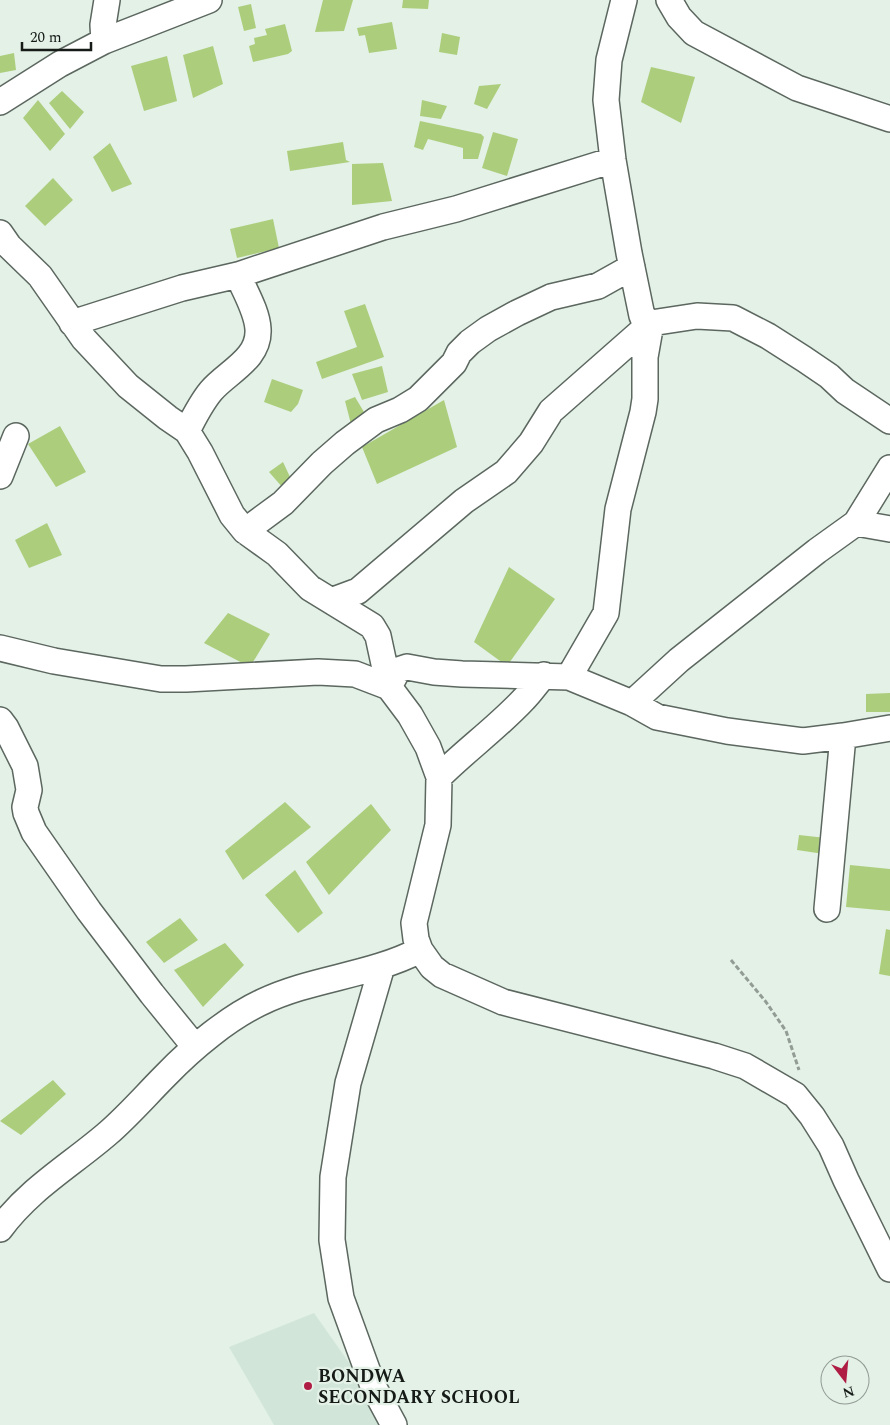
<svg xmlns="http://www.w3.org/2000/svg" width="890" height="1425" viewBox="0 0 890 1425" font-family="Spectral,serif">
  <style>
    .built { fill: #d1e6d8 }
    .building { fill: #acce7c }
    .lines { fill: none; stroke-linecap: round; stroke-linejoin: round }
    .minor-casing { stroke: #5b675f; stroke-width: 28 }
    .path { stroke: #929c95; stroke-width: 3; stroke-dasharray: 5 2.5; stroke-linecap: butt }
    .minor { stroke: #fff; stroke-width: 25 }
    .poi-dot { fill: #b01d44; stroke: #e3f1e7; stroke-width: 2 }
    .labels { text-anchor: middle; stroke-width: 4.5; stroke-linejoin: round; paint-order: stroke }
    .poi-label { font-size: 18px; font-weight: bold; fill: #161b18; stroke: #e3f1e7; text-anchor: start }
  </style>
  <rect width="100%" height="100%" fill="#e3f1e7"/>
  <path class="built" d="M314,1313L393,1425H274L229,1347Z"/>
  <path class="building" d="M323,0H353L344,31L315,32Z
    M403,0H429L428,9L402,8Z
    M251,4L256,28L244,31L238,7Z
    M392,22L397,49L369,53L365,35L359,36L357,28Z
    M285,24L292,51L288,54L253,62L249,46L255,44L254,38L267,35L265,29Z
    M442,33L460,37L457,55L439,52Z
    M213,46L223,84L193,98L183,55Z
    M14,53L16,70L0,73V56Z
    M167,56L177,101L144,111L131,66Z
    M651,67L695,77L681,123L641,102Z
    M501,84L487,109L474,104L479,86Z
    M62,91L84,112L70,129L49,103Z
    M38,100L65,134L50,151L23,118Z
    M422,100L447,106L441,119L420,116Z
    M420,121L481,134L484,137L478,159H463V148L428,139L423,150L414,147Z
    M493,132L518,139L507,176L482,168Z
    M343,142L346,160L350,162L290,171L287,151Z
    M110,143L132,184L112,192L93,157Z
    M383,163L392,201L352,205V164Z
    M53,178L73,200L45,226L25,206Z
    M273,219L279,248L237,258L230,229Z
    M365,304L384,357L322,379L316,362L357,347L344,311Z
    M382,366L388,392L362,400L352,374Z
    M272,379L303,390L298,404L291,412L264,402Z
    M355,397L367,417L352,428L345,401Z
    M444,400L457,447L377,484L362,447Z
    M60,426L86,472L56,487L28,444Z
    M283,462L291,479L283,488L269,472Z
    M47,523L62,555L29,568L15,540Z
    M509,567L555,599L507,666L474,642Z
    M228,613L270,634L250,667L204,643Z
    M890,693V712H866V694Z
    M285,802L311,827L243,880L225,851Z
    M371,804L391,830L329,895L306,862Z
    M799,835L826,838L824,854L797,850Z
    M850,865L890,869V911L846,907Z
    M295,870L323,913L298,933L265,895Z
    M180,918L198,940L164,963L146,942Z
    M886,929L890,930V976L879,974Z
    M225,943L244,965L203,1007L174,970Z
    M53,1080L66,1094L21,1135L0,1121Z"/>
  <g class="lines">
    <g class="minor-casing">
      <path id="minor" d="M669,0L679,17L694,33L797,88L890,119
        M104,41L103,25L107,0
        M0,102L60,64L104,41L209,0
        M0,233L9,246L40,276L84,339L128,386L168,418L187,431L200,452L232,515L245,531L277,554L310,588L372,626L378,636L389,687
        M72,323L182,288L238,275L383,227L456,209L613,160
        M187,431C194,417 201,403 211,391C227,372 260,359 258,329C257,311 245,292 238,275
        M0,476L16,436
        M856,523L890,529
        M245,531L283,503L322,463L345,443L376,420L400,410L418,399L454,363L459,353L470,342L488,329L517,313L551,297L598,286L632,267
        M331,601L358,591L464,501L506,472L531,443L551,411L651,323L697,316L733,318L768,336L804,359L829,376L845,391L890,421
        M0,648L54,661L161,679H186L318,672L355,674L389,687L410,715L428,747L439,777L438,825L414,923L416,939L420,950L432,967L442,975L503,1002L714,1056L745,1066L795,1095L812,1116L831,1146L846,1180L890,1269
        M569,677L606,613L618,509L643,412L645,399V357L651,323L642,316L629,253L613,160L606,100L609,60L624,0
        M389,687L398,670L407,667L434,672L462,674L569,677L632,703L657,717L727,731L803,741L843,736L890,728
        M632,703L679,660L817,551L856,523L890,468
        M0,720L6,728L25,766L29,790L25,807L26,813L34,832L89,911L152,994L195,1047
        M439,777C466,750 498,727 524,699C531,692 537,683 544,675
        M827,909L843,736
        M382,966L348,1083L333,1177L332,1240L341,1298L373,1386L394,1425
        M0,1229C29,1189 71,1165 107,1134C128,1116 146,1095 166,1075C192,1048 228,1018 262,1002C312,978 370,976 420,950"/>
    </g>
    <path class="path" d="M731,960L766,1002L786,1031L799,1070"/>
    <use href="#minor" class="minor"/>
  </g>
  <circle class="poi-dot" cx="308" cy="1386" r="5"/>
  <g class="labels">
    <g class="poi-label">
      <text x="318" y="1382">BONDWA<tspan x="318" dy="21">SECONDARY SCHOOL</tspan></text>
    </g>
  </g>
  <g transform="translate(845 1380) rotate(164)"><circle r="24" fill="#e3f1e7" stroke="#919b94"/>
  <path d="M0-4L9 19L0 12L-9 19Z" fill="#b01d44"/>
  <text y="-8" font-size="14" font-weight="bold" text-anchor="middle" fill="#161b18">N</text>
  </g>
  <path d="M22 42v8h69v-8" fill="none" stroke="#161b18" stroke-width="2.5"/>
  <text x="30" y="42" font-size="15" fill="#161b18" stroke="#e3f1e7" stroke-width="4" paint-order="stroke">20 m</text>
</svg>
